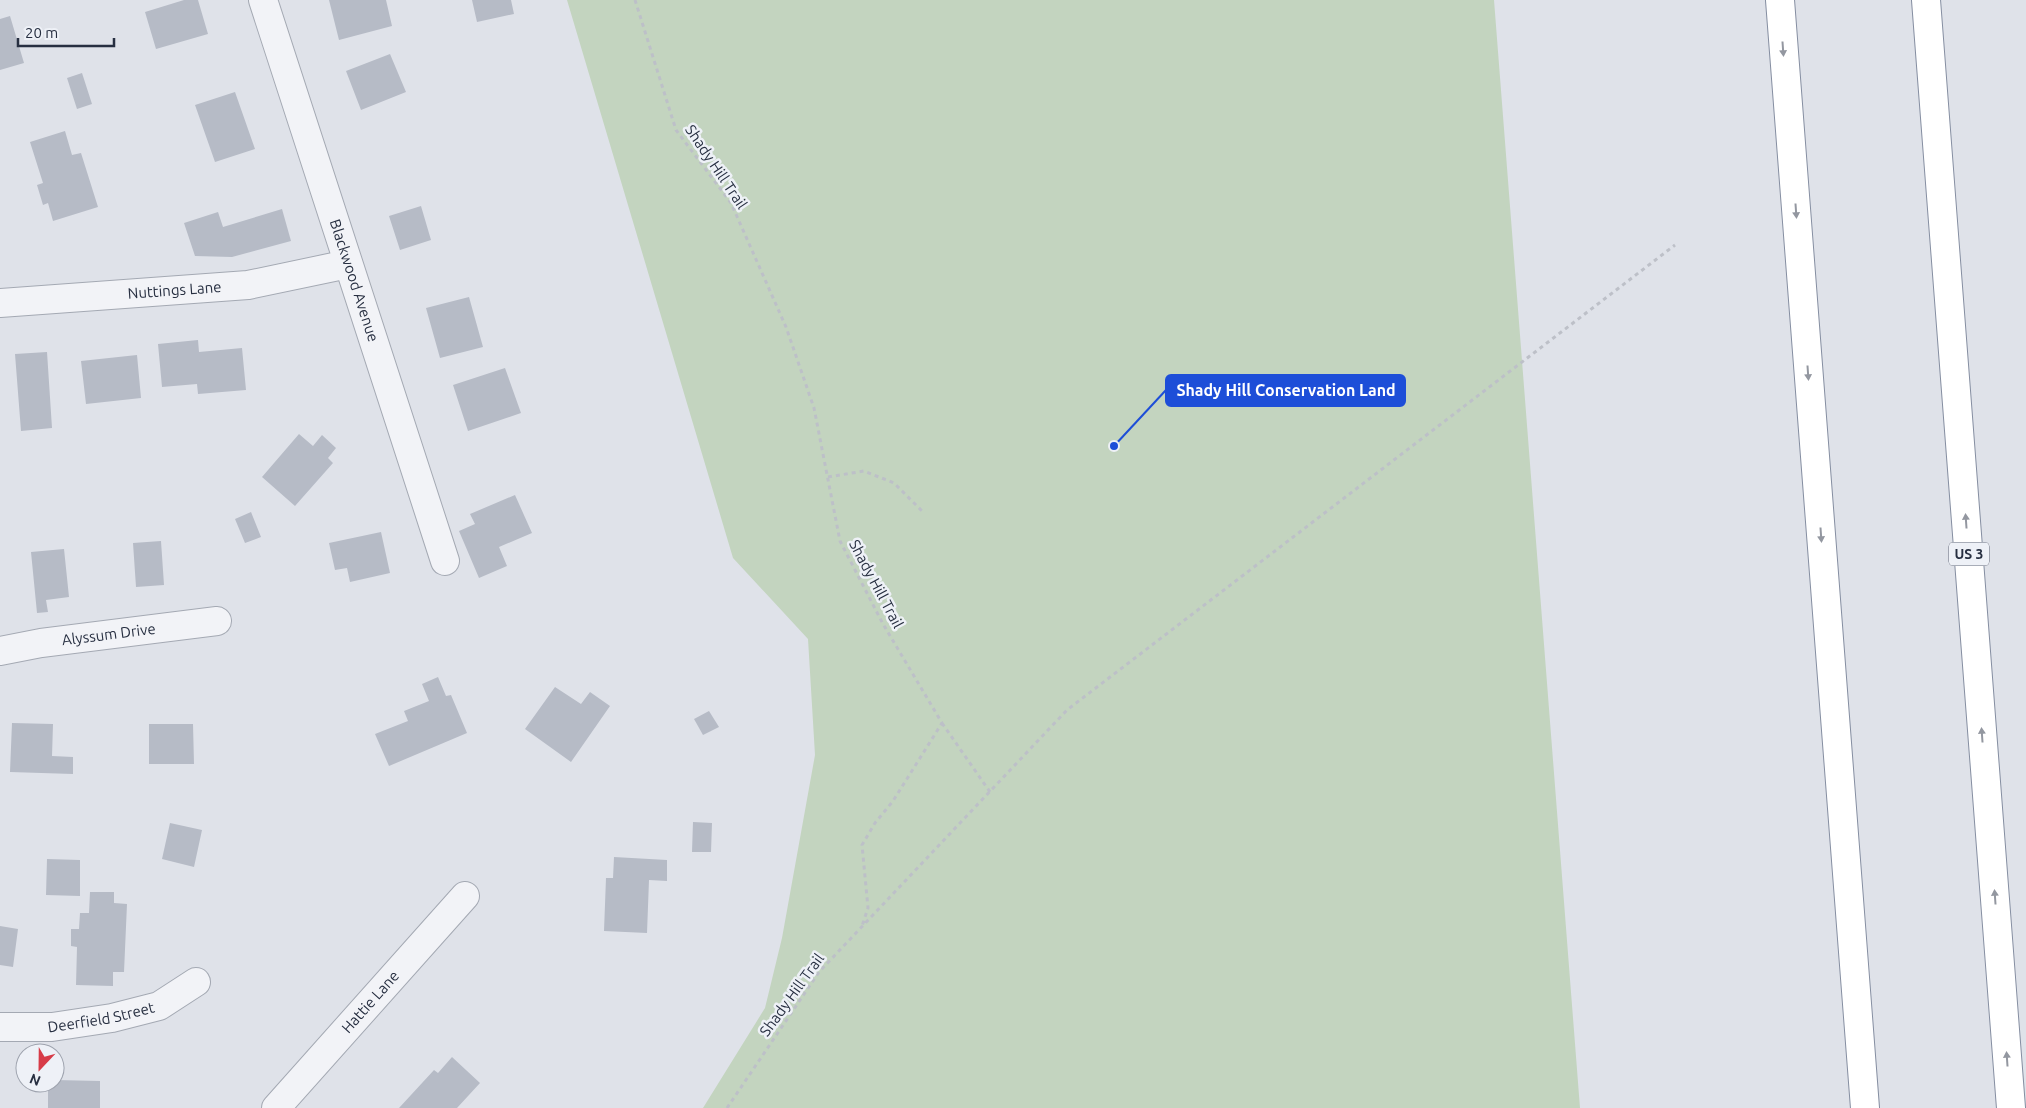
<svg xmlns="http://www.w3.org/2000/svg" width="2026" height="1108" viewBox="0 0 2026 1108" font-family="Ubuntu,sans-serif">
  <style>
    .green { fill: #c3d4bf }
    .building { fill: #b6bbc6 }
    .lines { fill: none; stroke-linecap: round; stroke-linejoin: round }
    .minor-casing { stroke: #a4a9b3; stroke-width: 30 }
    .highway-casing { stroke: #858ea1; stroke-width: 30 }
    .path { stroke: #bdc0c8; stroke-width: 3; stroke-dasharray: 4 4; stroke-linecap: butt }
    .minor { stroke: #f2f3f7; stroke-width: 28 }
    .highway { stroke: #fff; stroke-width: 28 }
    .oneway { fill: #9397a0 }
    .labels { text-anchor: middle; stroke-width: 5; stroke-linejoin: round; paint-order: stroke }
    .shield { fill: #eef1f7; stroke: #636978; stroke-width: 1 }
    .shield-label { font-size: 14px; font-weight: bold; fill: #272f41 }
    .street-label { font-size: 15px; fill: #272f41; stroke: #eef1f7 }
    .leader { fill: none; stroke: #1d4ed8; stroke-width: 2 }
    .callout-dot { fill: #1d4ed8; stroke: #eef1f7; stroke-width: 2 }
    .callout { fill: #1d4ed8; stroke: #1d4ed8; stroke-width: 2 }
    .callout-label { font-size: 16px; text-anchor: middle; font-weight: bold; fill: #fff }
  </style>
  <rect width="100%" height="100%" fill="#dfe2e9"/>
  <path class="green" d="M567,0H1494L1580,1108H703L765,1008L782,938L815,755L808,639L733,558Z"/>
  <path class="building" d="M184,0H198L208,34L156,49L145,12Z
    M329,0H386L392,26L339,40Z
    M472,0H511L514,14L477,22Z
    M10,16L24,63L0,70V19Z
    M390,54L406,92L361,110L346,71Z
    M82,73L92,104L77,109L67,78Z
    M235,92L255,149L215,162L195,105Z
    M65,131L72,155L81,153L98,207L53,221L48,203L43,205L37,185L43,183L30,142Z
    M421,206L431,240L400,250L389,216Z
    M282,209L291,241L232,257L195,256L184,223L218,212L223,227Z
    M469,297L483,347L440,358L426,308Z
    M198,340L199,352L242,348L246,390L198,394L197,384L162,387L158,344Z
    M47,352L52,428L21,431L15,354Z
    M137,355L141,398L86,404L81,361Z
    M505,368L521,413L468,431L453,385Z
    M299,434L313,446L322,435L336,448L328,458L333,463L295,506L262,477Z
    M515,495L532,533L499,547L507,566L479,578L459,531L475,524L470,514Z
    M251,512L261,537L245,543L235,519Z
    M381,532L390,573L350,582L347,568L335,570L329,543Z
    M161,541L164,585L136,587L133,543Z
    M64,549L69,597L46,600L48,612L37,613L31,552Z
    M438,677L446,696L451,695L467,733L389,766L375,734L408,721L404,711L429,701L422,684Z
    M555,687L581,704L590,692L610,706L571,762L525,729Z
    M709,711L719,727L703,735L694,719Z
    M12,723L53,724L52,756L73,757V774L10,772Z
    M149,724H193L194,764H149Z
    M693,822L712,823L711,852H692Z
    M170,823L202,830L194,867L162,859Z
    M614,857L667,860V881L649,880L647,933L604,931L606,878H613Z
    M47,859L80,860V896L46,895Z
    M90,892H114V903L127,904L124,972H113V986L76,985L77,947L71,946V929H79L80,913H89Z
    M0,926L18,929L13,967L0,965Z
    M452,1057L480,1083L457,1108H399L434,1070L438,1073Z
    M55,1080L100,1081V1108H48V1083H55Z"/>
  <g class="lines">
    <g class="minor-casing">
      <g id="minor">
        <path id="s1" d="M263,0L445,561"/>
        <path id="s2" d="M0,303L248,285L348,264"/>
        <path id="s3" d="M0,651L41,643L217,621"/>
        <path id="s4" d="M0,1027H52L112,1018L159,1006L196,982"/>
        <path id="s5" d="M276,1108L465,896"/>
      </g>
    </g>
    <g class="highway-casing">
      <path id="highway" d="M1780,0L1865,1108
        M1926,0L2011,1108"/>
    </g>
    <path class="path" d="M635,0L676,130L731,203L786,327L814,408L840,541L883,624L942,723L893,801L875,823L862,845L868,908L862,926
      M828,477L864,471L894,483L923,512
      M942,723L990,792
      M727,1108L819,972L1067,710L1675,245"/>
    <use href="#minor" class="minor"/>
    <use href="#highway" class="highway"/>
  </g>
  <defs><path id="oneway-solid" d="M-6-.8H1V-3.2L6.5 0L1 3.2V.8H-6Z" transform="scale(1.25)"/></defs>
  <g class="oneway">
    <use href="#oneway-solid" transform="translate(1783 49) rotate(86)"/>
    <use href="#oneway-solid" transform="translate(1796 211) rotate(86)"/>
    <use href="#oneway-solid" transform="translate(1808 373) rotate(86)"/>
    <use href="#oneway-solid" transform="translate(1966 521) rotate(-94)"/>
    <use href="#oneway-solid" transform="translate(1821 535) rotate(86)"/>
    <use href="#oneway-solid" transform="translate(1982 735) rotate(-94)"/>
    <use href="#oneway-solid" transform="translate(1995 897) rotate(-94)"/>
    <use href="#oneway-solid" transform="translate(2007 1059) rotate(-94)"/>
  </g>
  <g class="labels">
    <rect class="shield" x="1949" y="542.5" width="40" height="23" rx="4"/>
    <g class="shield-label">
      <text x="1969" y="559">US 3</text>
    </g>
    <g class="street-label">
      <text transform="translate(716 167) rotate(56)" y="5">Shady Hill Trail</text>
      <text dy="5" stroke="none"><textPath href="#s1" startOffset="295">Blackwood Avenue</textPath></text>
      <text dy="5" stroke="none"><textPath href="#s2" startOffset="175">Nuttings Lane</textPath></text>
      <text transform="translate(876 584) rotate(62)" y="5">Shady Hill Trail</text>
      <text dy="5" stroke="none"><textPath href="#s3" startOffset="110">Alyssum Drive</textPath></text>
      <text transform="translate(792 995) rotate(-54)" y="5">Shady Hill Trail</text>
      <text dy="5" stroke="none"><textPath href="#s5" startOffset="142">Hattie Lane</textPath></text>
      <text dy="5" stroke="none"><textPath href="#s4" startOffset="102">Deerfield Street</textPath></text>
    </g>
  </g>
  <path class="leader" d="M1114 446L1166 390"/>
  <circle class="callout-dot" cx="1114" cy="446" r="5"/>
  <rect class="callout" x="1166" y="375" width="239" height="31" rx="5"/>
  <g class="callout-label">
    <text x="1286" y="396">Shady Hill Conservation Land</text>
  </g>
  <g transform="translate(40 1068) rotate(202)"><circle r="24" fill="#eef1f7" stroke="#9ea3ae"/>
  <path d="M0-4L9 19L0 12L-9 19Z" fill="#d73b48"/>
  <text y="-8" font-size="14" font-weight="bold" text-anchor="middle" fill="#272f41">N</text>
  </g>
  <path d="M18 38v8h96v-8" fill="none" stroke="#272f41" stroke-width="2.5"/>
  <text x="25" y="38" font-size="15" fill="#272f41" stroke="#eef1f7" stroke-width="4" paint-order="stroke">20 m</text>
</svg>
